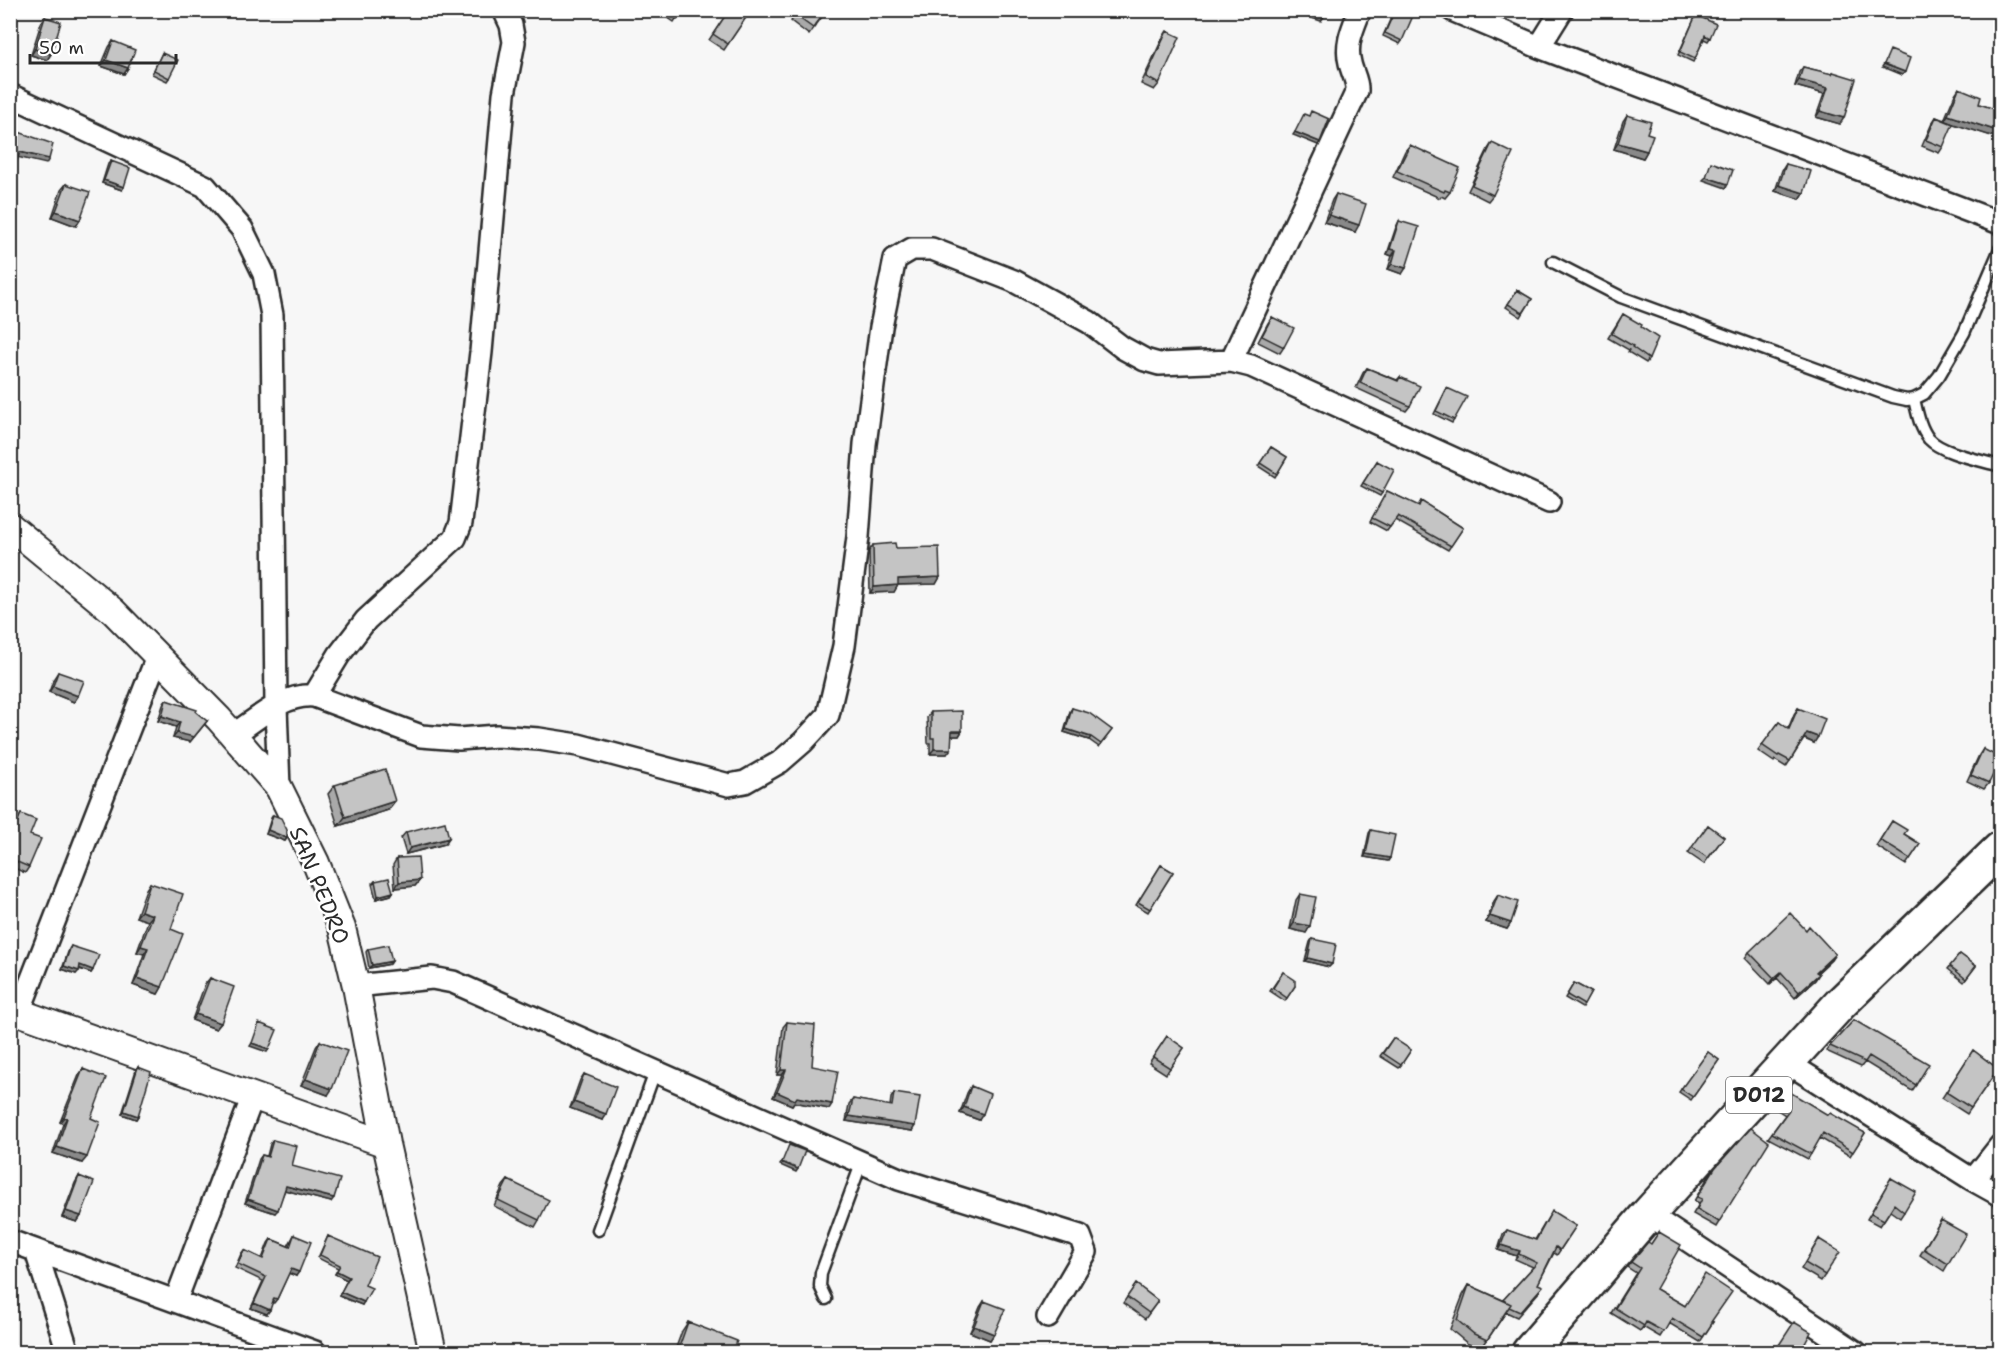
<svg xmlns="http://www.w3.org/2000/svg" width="2011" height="1363" viewBox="0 0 2011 1363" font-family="'Shantell Sans',sans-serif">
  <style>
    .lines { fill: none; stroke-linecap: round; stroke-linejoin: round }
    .service-casing { stroke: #2b2b2b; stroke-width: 15 }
    .minor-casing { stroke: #2b2b2b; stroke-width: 26 }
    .tertiary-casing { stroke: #2b2b2b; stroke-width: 30 }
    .primary-casing { stroke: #2b2b2b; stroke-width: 38 }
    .service { stroke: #fff; stroke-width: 10 }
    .minor { stroke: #fff; stroke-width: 21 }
    .tertiary { stroke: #fff; stroke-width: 26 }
    .primary { stroke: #fff; stroke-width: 33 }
    .wall { fill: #a9a9a9; stroke: #2b2b2b; stroke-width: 1.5 }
    .shaded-wall { fill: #898989; stroke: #2b2b2b; stroke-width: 1.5 }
    .building { fill: #c4c4c4; stroke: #2b2b2b; stroke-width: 1.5 }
    .labels { text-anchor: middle; stroke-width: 5; stroke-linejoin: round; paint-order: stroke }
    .shield { fill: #fff; stroke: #6b6b6b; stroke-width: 1.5 }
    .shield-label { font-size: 21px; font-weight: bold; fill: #2b2b2b }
    .street-label { font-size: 22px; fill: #2b2b2b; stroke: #fff }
  </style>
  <rect width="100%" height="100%" fill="#f7f7f7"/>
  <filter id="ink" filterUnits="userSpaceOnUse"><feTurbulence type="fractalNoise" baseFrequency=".0167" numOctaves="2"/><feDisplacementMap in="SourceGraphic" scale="12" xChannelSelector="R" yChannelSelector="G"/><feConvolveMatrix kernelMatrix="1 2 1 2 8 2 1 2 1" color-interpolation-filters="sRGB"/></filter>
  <g filter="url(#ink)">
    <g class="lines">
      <g class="service-casing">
        <path id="service" d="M1553,262L1621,297L1893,397L1907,400L1914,399L1924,394L1939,376L1964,333L2000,249
          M1914,399C1917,412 1920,428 1929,439C1943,454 1981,460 2000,466
          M598,1230L655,1072
          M826,1299L820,1286L821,1273L861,1164"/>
      </g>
      <g class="minor-casing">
        <path id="minor" d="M1360,10C1353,28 1345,44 1350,63C1352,73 1358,81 1357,91L1231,361L1251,366L1549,502
          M1452,10L1539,47
          M1562,10L1539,47L2000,223
          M10,95L205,186L242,229L264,274L272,315L276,707L279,788
          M314,696L339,655L366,620L455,538L461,523L481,352L504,94L514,42L511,25L504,10
          M233,735C256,720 284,693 314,696L421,736L459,739L497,736L539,739L578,745L729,785L745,782L780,762L803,742L828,715L844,646L858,537L865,444L881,327L895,259L912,249H932L1014,281L1089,322L1123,348L1145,360L1159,364L1231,361
          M356,986L432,978L453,982L899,1179L1080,1236L1086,1252L1048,1317
          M19,1012L157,657
          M1788,1063L1973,1180L2000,1195
          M1973,1180L2000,1146
          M1648,1214L1856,1352
          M10,1241L315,1352
          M36,1251L68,1352
          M176,1300L253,1096"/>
      </g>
      <g class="tertiary-casing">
        <path id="tertiary" d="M10,526L113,611L219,719L279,788L316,863L342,928L356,986L386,1144L433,1352
          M10,1009L386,1144"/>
      </g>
      <g class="primary-casing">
        <path id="primary" d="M1529,1352L1648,1214L1841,1003L2000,849"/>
      </g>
      <use href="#service" class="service"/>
      <use href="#minor" class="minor"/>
      <use href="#tertiary" class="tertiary"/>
      <use href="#primary" class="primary"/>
    </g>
    <path class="wall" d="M663,10H682L674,22L661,13Z
      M729,10L747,16L724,50L709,40Z
      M799,10H827L809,35L791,21Z
      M1395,10L1402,41L1400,44L1383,36L1393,13Z
      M1696,15L1710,38L1708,41L1704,39L1693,62L1678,55Z
      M45,17L51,54L47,60L31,55L41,23Z
      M1167,31L1159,84L1154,90L1141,84L1163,37Z
      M113,41L128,68L124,74L101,66L109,47Z
      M162,53L169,78L167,81L152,74Z
      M1803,67L1831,74L1833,72L1840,124L1816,117L1824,94L1795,86L1799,72Z
      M1959,88L1979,104L2001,111V139L1949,122L1943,147L1939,153L1922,146L1932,123L1936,117L1944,120L1955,94Z
      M1627,115L1647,133V151L1643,158L1614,149L1623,121Z
      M1492,143L1493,195L1488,201L1468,191L1488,149Z
      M1410,145L1450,192L1445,198L1441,196L1440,198L1393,177L1405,151Z
      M111,161L122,190L102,183L108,164Z
      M1786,164L1804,193L1800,199L1775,191L1782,170Z
      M66,184L80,220L76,226L52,217L61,190Z
      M1336,194L1355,232L1324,222L1332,200Z
      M1399,221L1402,274L1388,269L1392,256L1387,254L1396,227Z
      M1517,290L1532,299L1521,317L1506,307Z
      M1623,314L1641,327L1649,359L1646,363L1628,352L1629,350L1608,338Z
      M1272,317L1284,347L1280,353L1258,342L1268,323Z
      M1367,368L1397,380L1400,377L1410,406L1406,411L1356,388L1363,373Z
      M1447,388L1454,420L1452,423L1434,414Z
      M1271,447L1287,457L1275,477L1258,466Z
      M1377,461L1382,493L1380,496L1361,486Z
      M1387,491L1418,506L1421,501L1463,528L1448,550L1395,520L1387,531L1370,522Z
      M873,545L896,548L940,577L936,584L898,585L894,592L870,593L869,551Z
      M58,672L78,696L74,702L49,692L54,678Z
      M166,700L196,712L207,721L190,742L173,738L176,727L158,721L163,705Z
      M1072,708L1112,730L1099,747L1089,740L1064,732L1070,711Z
      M1798,708L1814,743L1804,739L1786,767L1775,760L1774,762L1758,751L1779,722L1788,729L1794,714Z
      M931,712L962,731L959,736H951L947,754H930V743H928L927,717Z
      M1983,749L1989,783L1984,789L1967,781L1979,755Z
      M335,785L388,810L338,826L328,794Z
      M21,814L29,867L25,873L10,866V835L18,819Z
      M273,815L287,838L285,841L266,834L271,818Z
      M1892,821L1904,834L1920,844L1906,865L1876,846Z
      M1708,825L1724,837L1704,864L1688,853Z
      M1371,830L1390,858L1388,861L1364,857L1369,833Z
      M406,832L445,844L406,854L401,838Z
      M397,858L420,880L415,886L395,888L393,865Z
      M1161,865L1173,872L1148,912L1136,905Z
      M375,881L393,892L391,895L376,899L372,884Z
      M150,883L171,929L162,987L158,994L133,985L144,954L137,952L148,921L136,917L146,889Z
      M1300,894L1310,926L1306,933L1290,929L1296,900Z
      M1498,895L1511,923L1507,929L1486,922L1494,901Z
      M1806,930L1835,954L1831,960L1817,973L1819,974L1815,980L1795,998L1777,978L1770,984L1745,958L1749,952Z
      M1312,939L1332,964L1329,967L1305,961L1310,942Z
      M71,946L93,970L91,973L79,969L76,974L62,969L69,949Z
      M368,949L392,961L390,964L369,968L366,952Z
      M1960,954L1976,966L1964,982L1948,969Z
      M1283,972L1295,986L1285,1001L1270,991Z
      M210,978L221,1023L216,1029L192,1020L205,984Z
      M1574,983L1591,992L1582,1008L1565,998Z
      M1854,1020L1916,1085L1912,1091L1865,1062L1861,1067L1826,1051L1830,1046Z
      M787,1022L812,1066L829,1109L794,1102L792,1105L773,1097L782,1075H777L783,1027Z
      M1167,1036L1184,1048L1166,1074L1149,1063Z
      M1393,1038L1411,1050L1399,1068L1380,1056Z
      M320,1041L328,1095L301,1085L316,1047Z
      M1973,1050L1998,1069L1967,1114L1942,1098Z
      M1708,1052L1719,1060L1691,1100L1679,1092Z
      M138,1067V1116L136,1119L122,1114L136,1070Z
      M83,1069L91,1118L82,1163L53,1153L63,1124L60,1122L79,1075Z
      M584,1074L602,1120L570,1108L580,1080Z
      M971,1086L979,1120L960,1113L967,1093Z
      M894,1093L912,1131L846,1121L849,1104L853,1099L890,1106L891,1098Z
      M1784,1096L1865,1133L1850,1156L1820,1138L1808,1159L1768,1138L1785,1115L1776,1109Z
      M273,1140L292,1166L331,1202L285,1190L275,1213L245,1203L259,1159L262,1155L267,1156L270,1144Z
      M1711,1172L1719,1222L1716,1227L1693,1214L1699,1204L1694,1201Z
      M79,1176L81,1216L77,1222L62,1217L75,1183Z
      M1891,1178L1904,1212L1900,1218L1890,1211L1880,1226L1867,1219Z
      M508,1180L539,1220L535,1227L494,1206L503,1186Z
      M1549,1216L1576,1226L1557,1255L1554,1253L1538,1284L1540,1291L1517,1317L1506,1312L1481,1349L1468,1344L1450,1329L1463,1295L1469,1285L1503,1300L1533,1267L1515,1259L1517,1256L1498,1250L1503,1234L1507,1230L1535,1240Z
      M1941,1220L1948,1264L1944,1271L1920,1255Z
      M1659,1232L1656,1289L1713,1322L1700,1342L1669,1323L1660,1337L1643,1327L1640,1331L1611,1313L1636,1273L1627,1267L1631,1262L1651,1244Z
      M294,1235L296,1276L289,1273L277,1299L274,1303H272L267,1314L251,1308L263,1281L235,1268L241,1254L244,1250L262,1259L268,1243L271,1239L288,1246Z
      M328,1236L365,1285L362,1305L339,1296L347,1280L335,1274L338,1268L318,1258Z
      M1819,1239L1825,1275L1821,1281L1801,1269Z
      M1136,1284L1158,1301L1145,1319L1123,1303Z
      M984,1301L994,1334L990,1340L970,1332L980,1307Z
      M688,1322L732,1353H674L682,1331Z"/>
    <path class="shaded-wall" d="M1302,10H1311L1325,15L1321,21L1300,14Z
      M35,49L51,54L47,60L31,55Z
      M106,60L128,68L124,74L101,66Z
      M1884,64L1905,72L1902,75L1882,67Z
      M1799,80L1828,88L1824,94L1795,86Z
      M1820,111L1844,118L1840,124L1816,117Z
      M1948,115L2001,132V139L1944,121Z
      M1295,132L1320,142L1318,145L1293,135Z
      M1618,143L1647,151L1643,158L1614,149Z
      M20,152L49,159L46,164L17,157Z
      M10,158L17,160L14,165L10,163Z
      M1706,177L1728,184L1726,188L1703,180Z
      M104,180L124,187L122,190L102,183Z
      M1779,185L1804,193L1800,199L1775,191Z
      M56,211L80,220L76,226L52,217Z
      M1329,215L1359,225L1355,232L1324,222Z
      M1390,249L1396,250L1392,256L1387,254Z
      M1392,264L1406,268L1402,274L1388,269Z
      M940,577L936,584L893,585L898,579Z
      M898,585L894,592L870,593L874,587Z
      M53,686L78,696L74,702L49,692Z
      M162,716L180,722L176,727L158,721Z
      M207,721L190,742L173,738L177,733Z
      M1066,729L1091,737L1089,740L1064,732Z
      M952,731H962L959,736H948Z
      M1807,733L1818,737L1814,743L1803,738Z
      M934,749H951L947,754H930Z
      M395,801L388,810L338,826L345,817Z
      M268,830L287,838L285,841L266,834Z
      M449,838L445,844L406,854L410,848Z
      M1366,854L1390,858L1388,861L1364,857Z
      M420,880L415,886L395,888L399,882Z
      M393,892L391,895L376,899L378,896Z
      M141,911L153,915L148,921L136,917Z
      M1490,916L1511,923L1507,929L1486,922Z
      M1294,923L1310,926L1306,933L1290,929Z
      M141,946L148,948L144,954L137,952Z
      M1835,954L1831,960L1812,978L1816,972Z
      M1308,958L1332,964L1329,967L1305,961Z
      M392,961L390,964L369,968L372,965Z
      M80,965L93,970L91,973L78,968Z
      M64,966L79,971L76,974L62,969Z
      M1781,972L1777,978L1770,984L1774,978Z
      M1819,974L1815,980L1795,998L1799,992Z
      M137,978L162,987L158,994L133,985Z
      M196,1014L221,1023L216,1029L192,1020Z
      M252,1043L269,1049L267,1052L250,1046Z
      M781,1070H786L782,1075H777Z
      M306,1079L332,1089L328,1095L301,1085Z
      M777,1092L797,1097L832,1104L829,1109L794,1102L792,1105L773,1097Z
      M574,1102L606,1114L602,1120L570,1108Z
      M964,1107L983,1114L979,1120L960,1113Z
      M124,1111L138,1116L136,1119L122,1114Z
      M849,1116L915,1126L912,1131L846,1121Z
      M64,1117L67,1118L63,1124L60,1122Z
      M57,1147L87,1157L82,1163L53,1153Z
      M782,1162L798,1169L796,1172L780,1165Z
      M286,1186L334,1198L331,1202L284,1190Z
      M248,1199L278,1210L275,1213L245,1203Z
      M66,1211L81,1216L77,1222L62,1217Z
      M1501,1245L1520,1251L1517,1256L1498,1250Z
      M291,1269L299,1272L296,1276L288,1273Z
      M337,1271L349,1277L347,1280L335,1274Z
      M341,1292L364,1302L362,1305L339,1296Z
      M254,1303L270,1310L267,1314L251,1308Z
      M974,1326L994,1334L990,1340L970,1332Z"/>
    <path class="building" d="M664,10H682L677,19Z
      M729,10H738L747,16L728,44L713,34Z
      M799,10H827L813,28L795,15Z
      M1311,10H1327L1325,15Z
      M1395,10L1412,18L1402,41L1385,33Z
      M1696,15L1716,24L1710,38L1705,35L1695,59L1680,52Z
      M45,17L61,22L51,54L35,49Z
      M1167,31L1180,37L1159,84L1146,77Z
      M113,41L135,50L128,68L106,60Z
      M1890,50L1910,58L1905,72L1884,64Z
      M162,53L178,60L169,78L154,70Z
      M1803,67L1832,74L1833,72L1856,79L1844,118L1820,111L1828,88L1799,80Z
      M1959,88L1981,97L1979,104L2001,111V132L1948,115Z
      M1311,111L1329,119L1320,142L1295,132L1304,114L1309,116Z
      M1627,115L1651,122L1647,133L1653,135L1647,151L1618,143Z
      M1936,117L1953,124L1943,147L1926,140Z
      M10,129L53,144L49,159L20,152L17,160L10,158Z
      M1492,143L1513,153L1493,195L1472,185Z
      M1410,145L1460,168L1450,192L1445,190L1444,192L1397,171Z
      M111,161L130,168L124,187L104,180Z
      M1711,162L1733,170L1728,184L1706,177Z
      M1786,164L1811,171L1804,193L1779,185Z
      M66,184L90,192L80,220L56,211Z
      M1336,194L1366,204L1359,225L1329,215Z
      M1399,221L1419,227L1406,268L1392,264L1396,250L1390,249Z
      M1517,290L1532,299L1523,313L1508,304Z
      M1623,314L1642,325L1641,327L1658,338L1649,359L1632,347L1633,346L1612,334Z
      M1272,317L1294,328L1284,347L1262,336Z
      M1367,368L1398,381L1400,377L1420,386L1410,406L1360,383Z
      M1447,388L1467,397L1454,420L1436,411Z
      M1271,447L1287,457L1277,474L1260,463Z
      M1377,461L1394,470L1382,493L1363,483Z
      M1387,491L1419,506L1421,501L1463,528L1451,546L1398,516L1390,527L1372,518Z
      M895,543L896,548L939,547L940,577L898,579V585L874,587L873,545Z
      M10,601L15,602L10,616Z
      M58,672L84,681L78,696L53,686Z
      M166,700L197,710L196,712L207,721L194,737L177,733L180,722L162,716Z
      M1072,708L1089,713L1112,730L1101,744L1091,737L1066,729Z
      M1798,708L1825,719L1818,737L1807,733L1790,761L1779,755L1778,756L1762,745L1779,722L1789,729Z
      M962,711V731H952L951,749H934V738H931V712Z
      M1983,749L2001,758L1989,783L1971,775Z
      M385,769L395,801L345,817L335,785Z
      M21,814L36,820L30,835L41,839L29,867L10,859V838Z
      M273,815L281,818L287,830V838L268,830Z
      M1892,821L1907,830L1904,834L1920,844L1910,859L1880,840Z
      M445,822L449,838L410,848L406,832Z
      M1708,825L1724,837L1708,858L1692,847Z
      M1371,830L1395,835L1390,858L1366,854Z
      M418,857L420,880L399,882L397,858Z
      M1161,865L1173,872L1150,909L1138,902Z
      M389,878L393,892L378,896L375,881Z
      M150,883L183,894L171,929L183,934L162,987L137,978L148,948L141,946L153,915L141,911Z
      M1300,894L1316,897L1310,926L1294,923Z
      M1498,895L1518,902L1511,923L1490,916Z
      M1790,913L1806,930L1809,926L1835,954L1816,972L1819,974L1799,992L1781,972L1774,978L1749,952Z
      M1312,939L1336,944L1332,964L1308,958Z
      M388,945L392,961L372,965L368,949Z
      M71,946L99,955L93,970L80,965L79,971L64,966Z
      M1960,954L1976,966L1966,979L1950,966Z
      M1283,972L1295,980V986L1287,998L1273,988Z
      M210,978L234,987L221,1023L196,1014Z
      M1574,983L1591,992L1584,1005L1567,995Z
      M1854,1020L1929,1064L1916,1085L1869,1056L1865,1062L1830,1046Z
      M787,1022L815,1025L812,1066L838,1071L832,1104L797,1097L795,1100L777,1092L786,1070H781Z
      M259,1023L277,1030L269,1049L252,1043Z
      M1167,1036L1184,1048L1170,1068L1153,1057Z
      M1393,1038L1411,1050L1401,1065L1383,1053Z
      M320,1041L347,1051L332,1089L306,1079Z
      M1973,1050L1998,1069L1971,1108L1946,1092Z
      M1708,1052L1719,1060L1693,1097L1681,1089Z
      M138,1067L151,1072L138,1116L124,1111Z
      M83,1069L106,1078L91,1118L100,1122L87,1157L57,1147L67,1118L64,1117Z
      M584,1074L616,1087L606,1114L574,1102Z
      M971,1086L990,1094L983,1114L964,1107Z
      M1788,1091L1828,1115L1830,1113L1865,1133L1853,1152L1823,1133L1811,1154L1772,1133L1789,1110L1780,1104Z
      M894,1093L920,1097L915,1126L849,1116L853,1099L892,1106Z
      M1751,1128L1769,1142L1719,1222L1697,1209L1702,1199L1697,1197L1715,1168Z
      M273,1140L297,1146L292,1166L340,1179L334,1198L286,1186L278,1210L248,1199L262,1155L268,1157Z
      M10,1143L17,1145L10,1161Z
      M789,1145L805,1151L798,1169L782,1162Z
      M79,1176L94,1182L81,1216L66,1211Z
      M1891,1178L1916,1192L1904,1212L1894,1204L1884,1220L1871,1213Z
      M508,1180L549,1200L539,1220L498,1200Z
      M1552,1211L1576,1226L1560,1250L1556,1247L1538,1284L1543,1286L1520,1312L1509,1307L1511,1304L1503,1300L1537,1263L1519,1254L1520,1251L1501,1245L1507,1230L1536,1240Z
      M1941,1220L1966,1234L1948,1264L1924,1249Z
      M1659,1232L1681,1245L1656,1289L1685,1306L1705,1274L1732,1292L1711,1322H1713L1703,1337L1672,1318L1664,1332L1646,1322L1644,1326L1615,1308L1640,1268L1631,1262L1648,1242L1651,1244Z
      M294,1235L311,1242L299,1272L291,1269L277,1299L274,1298L270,1310L254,1303L266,1277L238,1264L244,1250L263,1259L271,1239L290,1247Z
      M328,1236L377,1257L365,1285L372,1288L364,1302L341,1292L349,1277L337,1271L340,1265L320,1255Z
      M1819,1239L1840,1252L1825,1275L1805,1263Z
      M1136,1284L1158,1301L1149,1313L1127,1297Z
      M1469,1285L1511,1304L1487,1340L1474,1334L1457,1320Z
      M984,1301L1005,1309L994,1334L974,1326Z
      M688,1322L737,1341L732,1353H677Z
      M1794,1322L1811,1332L1800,1353H1777L1781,1346L1779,1345Z
      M1326,1347L1332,1353H1322Z"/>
  </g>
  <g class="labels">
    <rect class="shield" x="1726" y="1077" width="66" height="36" rx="4.5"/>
    <g class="shield-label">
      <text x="1759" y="1102">D012</text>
    </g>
    <g class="street-label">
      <text transform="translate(320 885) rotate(68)" y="8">SAN PEDRO</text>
    </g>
  </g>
  <rect width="2011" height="1363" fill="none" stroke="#fff" stroke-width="36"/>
  <rect x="18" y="18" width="1975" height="1327" fill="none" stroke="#2b2b2b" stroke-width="2" filter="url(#ink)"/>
  <path d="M30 54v9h146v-9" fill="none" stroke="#2b2b2b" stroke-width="3"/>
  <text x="39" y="54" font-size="18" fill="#2b2b2b" stroke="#ffffff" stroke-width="4.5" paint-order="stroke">50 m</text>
</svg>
